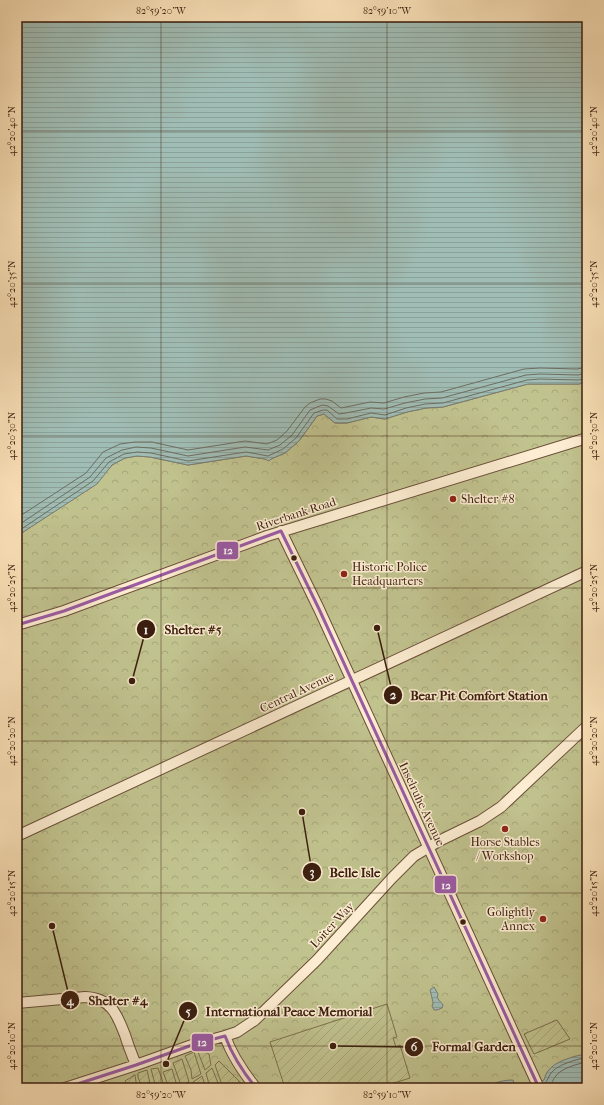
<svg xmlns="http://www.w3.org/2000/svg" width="604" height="1105" viewBox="0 0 604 1105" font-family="'IM FELL French Canon',serif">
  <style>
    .park { fill: url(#park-crowns); stroke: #7e704e }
    .garden { fill: url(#garden-furrows); stroke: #7e704e }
    .water { fill: url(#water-rules); stroke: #787d72 }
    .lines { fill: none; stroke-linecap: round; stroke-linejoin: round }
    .shore { stroke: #6e6e62; stroke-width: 1 }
    .minor-casing { stroke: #6b4f39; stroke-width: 12 }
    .minor { stroke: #fdedd2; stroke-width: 10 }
    .bus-1-casing { stroke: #fdedd2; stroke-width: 6 }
    .bus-1 { stroke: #9b5ba5; stroke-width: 3 }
    .ticks { fill: none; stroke: #3b1e0e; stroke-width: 1; stroke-opacity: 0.45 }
    .poi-dot { fill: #8f2418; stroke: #fdedd2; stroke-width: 1.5 }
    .bus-dot { fill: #3b1e0e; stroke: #fdedd2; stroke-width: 1.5 }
    .labels { text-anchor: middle; stroke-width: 3; stroke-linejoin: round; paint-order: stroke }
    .poi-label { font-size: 12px; fill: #3b1e0e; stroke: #fdedd2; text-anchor: start }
    .street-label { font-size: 12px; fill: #3b1e0e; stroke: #fdedd2 }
    .leader { fill: none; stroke: #3b1e0e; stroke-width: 1.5 }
    .callout-dot { fill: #3b1e0e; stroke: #fdedd2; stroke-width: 1.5 }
    .mark-label { font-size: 12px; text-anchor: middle; font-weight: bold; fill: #fff }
    .callout-label { font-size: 13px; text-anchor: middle; font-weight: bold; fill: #3b1e0e; stroke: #fdedd2; stroke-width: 3; stroke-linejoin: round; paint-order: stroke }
    .line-badge { stroke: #fdedd2; stroke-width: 1.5 }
    .badge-label { font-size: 11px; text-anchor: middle; font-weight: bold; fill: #fff }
    .neatline { fill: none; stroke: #3b1e0e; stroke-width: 1.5 }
    .ticks-label { font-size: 10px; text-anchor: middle; fill: #3b1e0e }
  </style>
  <defs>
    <pattern id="park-crowns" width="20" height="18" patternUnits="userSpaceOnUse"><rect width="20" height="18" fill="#c1c38f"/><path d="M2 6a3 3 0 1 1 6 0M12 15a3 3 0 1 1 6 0" fill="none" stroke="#a7a77a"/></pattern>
    <pattern id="garden-furrows" width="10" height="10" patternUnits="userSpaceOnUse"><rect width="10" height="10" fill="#c1c38f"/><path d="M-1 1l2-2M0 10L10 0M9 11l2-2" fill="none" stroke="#a7a77a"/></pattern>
    <pattern id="water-rules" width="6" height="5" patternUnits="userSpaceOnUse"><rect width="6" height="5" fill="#a0bdb5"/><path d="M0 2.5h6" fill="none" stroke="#8ba29a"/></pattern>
  </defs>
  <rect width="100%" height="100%" fill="#fce3ba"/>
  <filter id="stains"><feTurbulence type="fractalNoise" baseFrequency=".005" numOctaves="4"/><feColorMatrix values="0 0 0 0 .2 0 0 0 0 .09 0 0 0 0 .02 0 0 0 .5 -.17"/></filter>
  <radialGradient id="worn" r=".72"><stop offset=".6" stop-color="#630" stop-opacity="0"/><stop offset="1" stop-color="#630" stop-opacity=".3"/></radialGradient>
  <path class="park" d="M587,382V1088H17V536L96,484L112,465L125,458L137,456L150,457L188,465L246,456L265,459H271L285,453L299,441L317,416L324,414L335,423H347L371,417L385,419L407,412L426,408L443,407L528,384H579Z"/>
  <path class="garden" d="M387,1004L397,1037L393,1038L396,1047L400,1045L410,1078L378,1088H285L270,1042Z
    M557,1020L570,1039L534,1054L524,1034Z
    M203,1051L209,1054L211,1065L205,1070L198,1052Z
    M194,1052L201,1074L192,1079L191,1070L185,1056Z
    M182,1059L189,1082L181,1085L173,1063Z
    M219,1061L246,1088H223L215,1065Z
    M158,1068L165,1088H156L151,1069Z
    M212,1068L220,1088H210L206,1073Z
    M172,1069L177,1086L169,1088L163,1072Z
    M147,1070L151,1088H142L138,1077V1073Z
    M135,1075L137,1088H129L125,1081Z
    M202,1076L206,1088H195L193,1082Z"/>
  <path class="water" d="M17,17H587V382L579,384H528L443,407L426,408L407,412L385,419L371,417L347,423H335L324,414L317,416L299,441L285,453L271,459L269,461L265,459L246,456L188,465L150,457L137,456L125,458L112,465L97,484L17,536Z
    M434,987L438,994C436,1000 441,1001 443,1005L442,1008L437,1010H434L432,1006L433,1004V1002L430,990L431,989Z
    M587,1052V1083L577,1087L569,1088H484C494,1083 502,1080 513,1080L515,1086L522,1084L528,1086L544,1080C545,1077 546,1073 548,1071C555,1061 574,1056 586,1054Z"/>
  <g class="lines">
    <path class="shore" d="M17,518L86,473L103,452L120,444L135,442H152L188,450L245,441L267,444L277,440L287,431L305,407L310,403L320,399H326L332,401L341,408L370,402L384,403L404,397L424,393L441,392L524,369L540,368L577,369L587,367
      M17,526L90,477L106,458L122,450L136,447L151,448L188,456L245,447L268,450L280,445L292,435L310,410L322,405L328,406L339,414L346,413L371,408L384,409L405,403L425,399L442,398L526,375L540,374L578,375L587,373
      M17,532L93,481L109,462L124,454L137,452L151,453L188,461L246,452L268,456L283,449L296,438L314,413L323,410H327L337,419H347L371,413L385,415L406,408L425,404L443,403L527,380L540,379L578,380L587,379
      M544,1084C548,1081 548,1077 551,1073C558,1064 576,1060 587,1057
      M547,1088C552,1085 552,1081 555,1077C561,1068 577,1064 587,1062"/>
    <g class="minor-casing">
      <path id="minor" d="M281,531L319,609L539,1088
        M17,625L64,611L267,536L587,438
        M17,836L587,571
        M17,1003L85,997C111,998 117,1014 125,1035C128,1045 132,1055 136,1065
        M225,1036C232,1056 243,1072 256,1088
        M65,1088L136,1065L195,1044L225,1036L237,1032L255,1020L317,960L392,878L414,856L439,841L480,821L501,807L587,726"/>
    </g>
    <use href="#minor" class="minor"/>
    <g class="bus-1-casing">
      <path id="bus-1" d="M17,625L64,611L281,531L319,609L539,1088
        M65,1088L136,1065L195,1044L225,1036C232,1055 243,1072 256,1088"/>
    </g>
    <use href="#bus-1" class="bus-1"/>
  </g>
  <path class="ticks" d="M161,17V1088M387,17V1088M17,131H587M17,284H587M17,436H587M17,588H587M17,741H587M17,893H587M17,1046H587"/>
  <g class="poi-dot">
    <circle cx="453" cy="499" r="4"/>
    <circle cx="344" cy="574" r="4"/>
    <circle cx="505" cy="829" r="4"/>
    <circle cx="543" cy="919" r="4"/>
  </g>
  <g class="bus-dot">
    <circle cx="294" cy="558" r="3.5"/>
    <circle cx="463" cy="922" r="3.5"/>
  </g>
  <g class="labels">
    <g class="poi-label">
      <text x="461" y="503">Shelter #8</text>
      <text x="352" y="571">Historic Police<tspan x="352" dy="14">Headquarters</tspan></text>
      <text x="505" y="846" text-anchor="middle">Horse Stables<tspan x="505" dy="14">/ Workshop</tspan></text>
      <text x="535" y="916" text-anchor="end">Golightly<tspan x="535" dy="14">Annex</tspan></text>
    </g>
    <g class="street-label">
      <text transform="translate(296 514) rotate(-18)" y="4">Riverbank Road</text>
      <text transform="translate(297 692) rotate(-25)" y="4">Central Avenue</text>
      <text transform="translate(422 804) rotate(65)" y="4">Inselruhe Avenue</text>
      <text transform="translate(332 925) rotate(-47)" y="4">Loiter Way</text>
    </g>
  </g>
  <path class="leader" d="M132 681L146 629M377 628L393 695M302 812L312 872M52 926L70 1000M166 1064L188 1011M333 1046L414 1047"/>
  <g class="callout-dot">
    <circle cx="132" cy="681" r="4"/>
    <circle cx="377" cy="628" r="4"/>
    <circle cx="302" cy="812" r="4"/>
    <circle cx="52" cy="926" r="4"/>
    <circle cx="166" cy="1064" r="4"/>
    <circle cx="333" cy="1046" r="4"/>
    <circle cx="146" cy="629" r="10"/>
    <circle cx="393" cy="695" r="10"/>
    <circle cx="312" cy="872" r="10"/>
    <circle cx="70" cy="1000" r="10"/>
    <circle cx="188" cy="1011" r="10"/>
    <circle cx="414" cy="1047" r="10"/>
  </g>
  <g class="mark-label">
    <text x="146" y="634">1</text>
    <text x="393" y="699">2</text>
    <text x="312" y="876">3</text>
    <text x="70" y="1005">4</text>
    <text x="188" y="1016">5</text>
    <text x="414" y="1051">6</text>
  </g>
  <g class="callout-label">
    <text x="193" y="634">Shelter #5</text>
    <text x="479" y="700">Bear Pit Comfort Station</text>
    <text x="355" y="877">Belle Isle</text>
    <text x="118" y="1005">Shelter #4</text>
    <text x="289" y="1016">International Peace Memorial</text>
    <text x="474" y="1051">Formal Garden</text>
  </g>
  <g class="line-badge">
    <rect x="216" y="541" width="23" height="19" rx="4" fill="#9b5ba5"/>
    <rect x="434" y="875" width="23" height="19" rx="4" fill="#9b5ba5"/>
    <rect x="191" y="1033" width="23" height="19" rx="4" fill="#9b5ba5"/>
  </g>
  <g class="badge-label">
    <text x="228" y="554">12</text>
    <text x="446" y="889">12</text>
    <text x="202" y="1046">12</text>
  </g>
  <rect width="604" height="1105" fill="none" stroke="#fce3ba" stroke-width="44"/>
  <rect x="22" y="22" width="560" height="1061" class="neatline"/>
  <g class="ticks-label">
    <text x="161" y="14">82°59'20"W</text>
    <text x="387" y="14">82°59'10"W</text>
    <text transform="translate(11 131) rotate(-90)" y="4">42°20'40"N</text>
    <text transform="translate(593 131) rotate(-90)" y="4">42°20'40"N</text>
    <text transform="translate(11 284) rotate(-90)" y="4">42°20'35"N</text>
    <text transform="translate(593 284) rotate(-90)" y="4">42°20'35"N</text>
    <text transform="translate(11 436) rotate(-90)" y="4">42°20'30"N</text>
    <text transform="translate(593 436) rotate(-90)" y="4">42°20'30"N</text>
    <text transform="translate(11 588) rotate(-90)" y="4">42°20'25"N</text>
    <text transform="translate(593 588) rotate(-90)" y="4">42°20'25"N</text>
    <text transform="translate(11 741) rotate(-90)" y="4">42°20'20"N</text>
    <text transform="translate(593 741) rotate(-90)" y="4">42°20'20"N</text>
    <text transform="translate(11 893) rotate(-90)" y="4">42°20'15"N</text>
    <text transform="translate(593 893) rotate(-90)" y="4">42°20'15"N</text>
    <text transform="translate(11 1046) rotate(-90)" y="4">42°20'10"N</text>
    <text transform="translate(593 1046) rotate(-90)" y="4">42°20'10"N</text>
    <text x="161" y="1098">82°59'20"W</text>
    <text x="387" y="1098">82°59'10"W</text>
  </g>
  <rect width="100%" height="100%" filter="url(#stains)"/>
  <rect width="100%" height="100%" fill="url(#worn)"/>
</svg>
